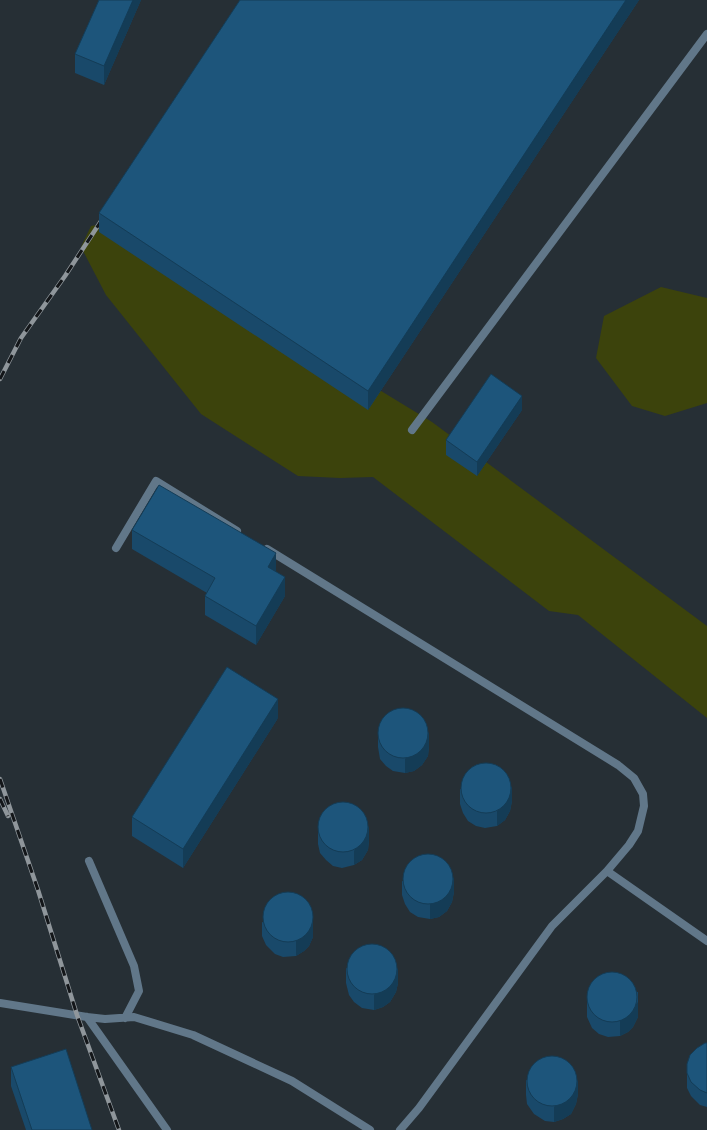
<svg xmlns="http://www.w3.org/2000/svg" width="707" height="1130" viewBox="0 0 707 1130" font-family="Barlow,sans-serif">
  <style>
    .green { fill: #3c430c }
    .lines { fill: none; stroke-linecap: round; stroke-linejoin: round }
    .service { stroke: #617789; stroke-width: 8 }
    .rail-casing { stroke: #8f969b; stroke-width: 4.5 }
    .rail { stroke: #131619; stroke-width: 3; stroke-dasharray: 9; stroke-linecap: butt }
    .wall { fill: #19496a }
    .shaded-wall { fill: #143c56 }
    .building { fill: #1d557b; stroke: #143c56 }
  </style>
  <rect width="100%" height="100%" fill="#262f35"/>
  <path class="green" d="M115,222L253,313L432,422L707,626V718L578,615L549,611L373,477L340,478L298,476L201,414L106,295L81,247L91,226Z
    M661,287L707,298V403L665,416L632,406L596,358L604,316Z"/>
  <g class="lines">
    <path class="service" d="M412,430L707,34
      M116,548L156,481L237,531
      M267,549L618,765L634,778L643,794L644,806L638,831L629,845L607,871L552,926L419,1108L400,1130
      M89,861L134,966L139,991L125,1018
      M607,871L707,941
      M0,1003L87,1017L105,1019L134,1017L193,1035L292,1081L370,1130
      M87,1017L167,1130"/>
    <g class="rail-casing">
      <path id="rail" d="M0,379L21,338L65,276L105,215
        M0,779L38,890L77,1015L119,1130
        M0,799L8,816"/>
    </g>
    <use href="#rail" class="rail"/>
  </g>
  <path class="wall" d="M99,0H141L104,85L75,73V54Z
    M240,0H639L368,410L99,232V213Z
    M522,410L477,476L446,455V440Z
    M132,530L276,572L285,596L256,645L205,615V596L207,593L132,549Z
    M278,718L183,868L132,836V817Z
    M378,732L429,746L428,756L422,765L414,771L405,773L393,771L386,766L380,759L378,747Z
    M460,789L512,801L510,811L505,820L497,826L485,828L476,826L468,821L463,813L460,804Z
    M318,829L369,840L368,850L362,860L354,865L342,868L333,866L326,860L320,853L318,844Z
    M402,881L454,892L452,902L447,911L439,917L430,919L418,917L410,912L405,904L402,895Z
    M262,922L313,937L309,946L304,951L296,956L283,957L275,954L266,945L262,936Z
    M346,968L398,983L396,992L390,1002L383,1007L374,1010L362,1008L354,1002L349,995L346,983Z
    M638,992V1017L633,1027L628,1032L620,1036L608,1037L599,1034L592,1028L587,1017V993Z
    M707,1043V1107L700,1105L691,1096L687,1088V1064Z
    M11,1067L92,1130H26L11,1086Z
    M526,1080L578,1094L576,1104L571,1114L563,1119L554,1122L545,1121L534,1114L527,1104L526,1095Z"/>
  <path class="shaded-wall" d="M133,0H141L104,85V66Z
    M626,0H639L368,410V391Z
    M522,396V410L477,476V462Z
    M276,553V572L268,567Z
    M285,577V596L256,645V626Z
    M278,699V718L183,868V849Z
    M429,732V746L428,756L422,765L414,771L405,773V759Z
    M512,786V801L510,811L505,820L497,826V811Z
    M369,826V840L368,850L362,860L354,865V851Z
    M454,877V892L452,902L447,911L439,917L430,919V904Z
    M313,912V937L309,946L304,951L296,956V941Z
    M398,968V983L396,992L390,1002L383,1007L374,1010V995Z
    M638,1002V1017L633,1027L628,1032L620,1036V1021Z
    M578,1080V1094L576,1104L571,1114L563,1119L554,1122V1107Z"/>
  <path class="building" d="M99,0H133L104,66L75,54Z
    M240,0H626L368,391L99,213Z
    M491,374L522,396L477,462L446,440Z
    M159,485L276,553L268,567L285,577L256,626L205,596L215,578L132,530Z
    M227,667L278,699L183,849L132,817Z
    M378 733a25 25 0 1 1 50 0a25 25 0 1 1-50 0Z
    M461 788a25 25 0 1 1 50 0a25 25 0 1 1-50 0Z
    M318 827a25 25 0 1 1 50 0a25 25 0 1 1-50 0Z
    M403 879a25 25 0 1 1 50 0a25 25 0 1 1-50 0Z
    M263 917a25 25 0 1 1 50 0a25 25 0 1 1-50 0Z
    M347 969a25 25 0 1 1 50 0a25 25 0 1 1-50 0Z
    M587 997a25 25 0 1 1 50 0a25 25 0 1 1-50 0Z
    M705,1043H707V1093L700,1090L691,1082L687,1073V1064L690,1055L697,1048Z
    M66,1049L92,1130H32L11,1067Z
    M527 1081a25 25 0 1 1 50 0a25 25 0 1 1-50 0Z"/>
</svg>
